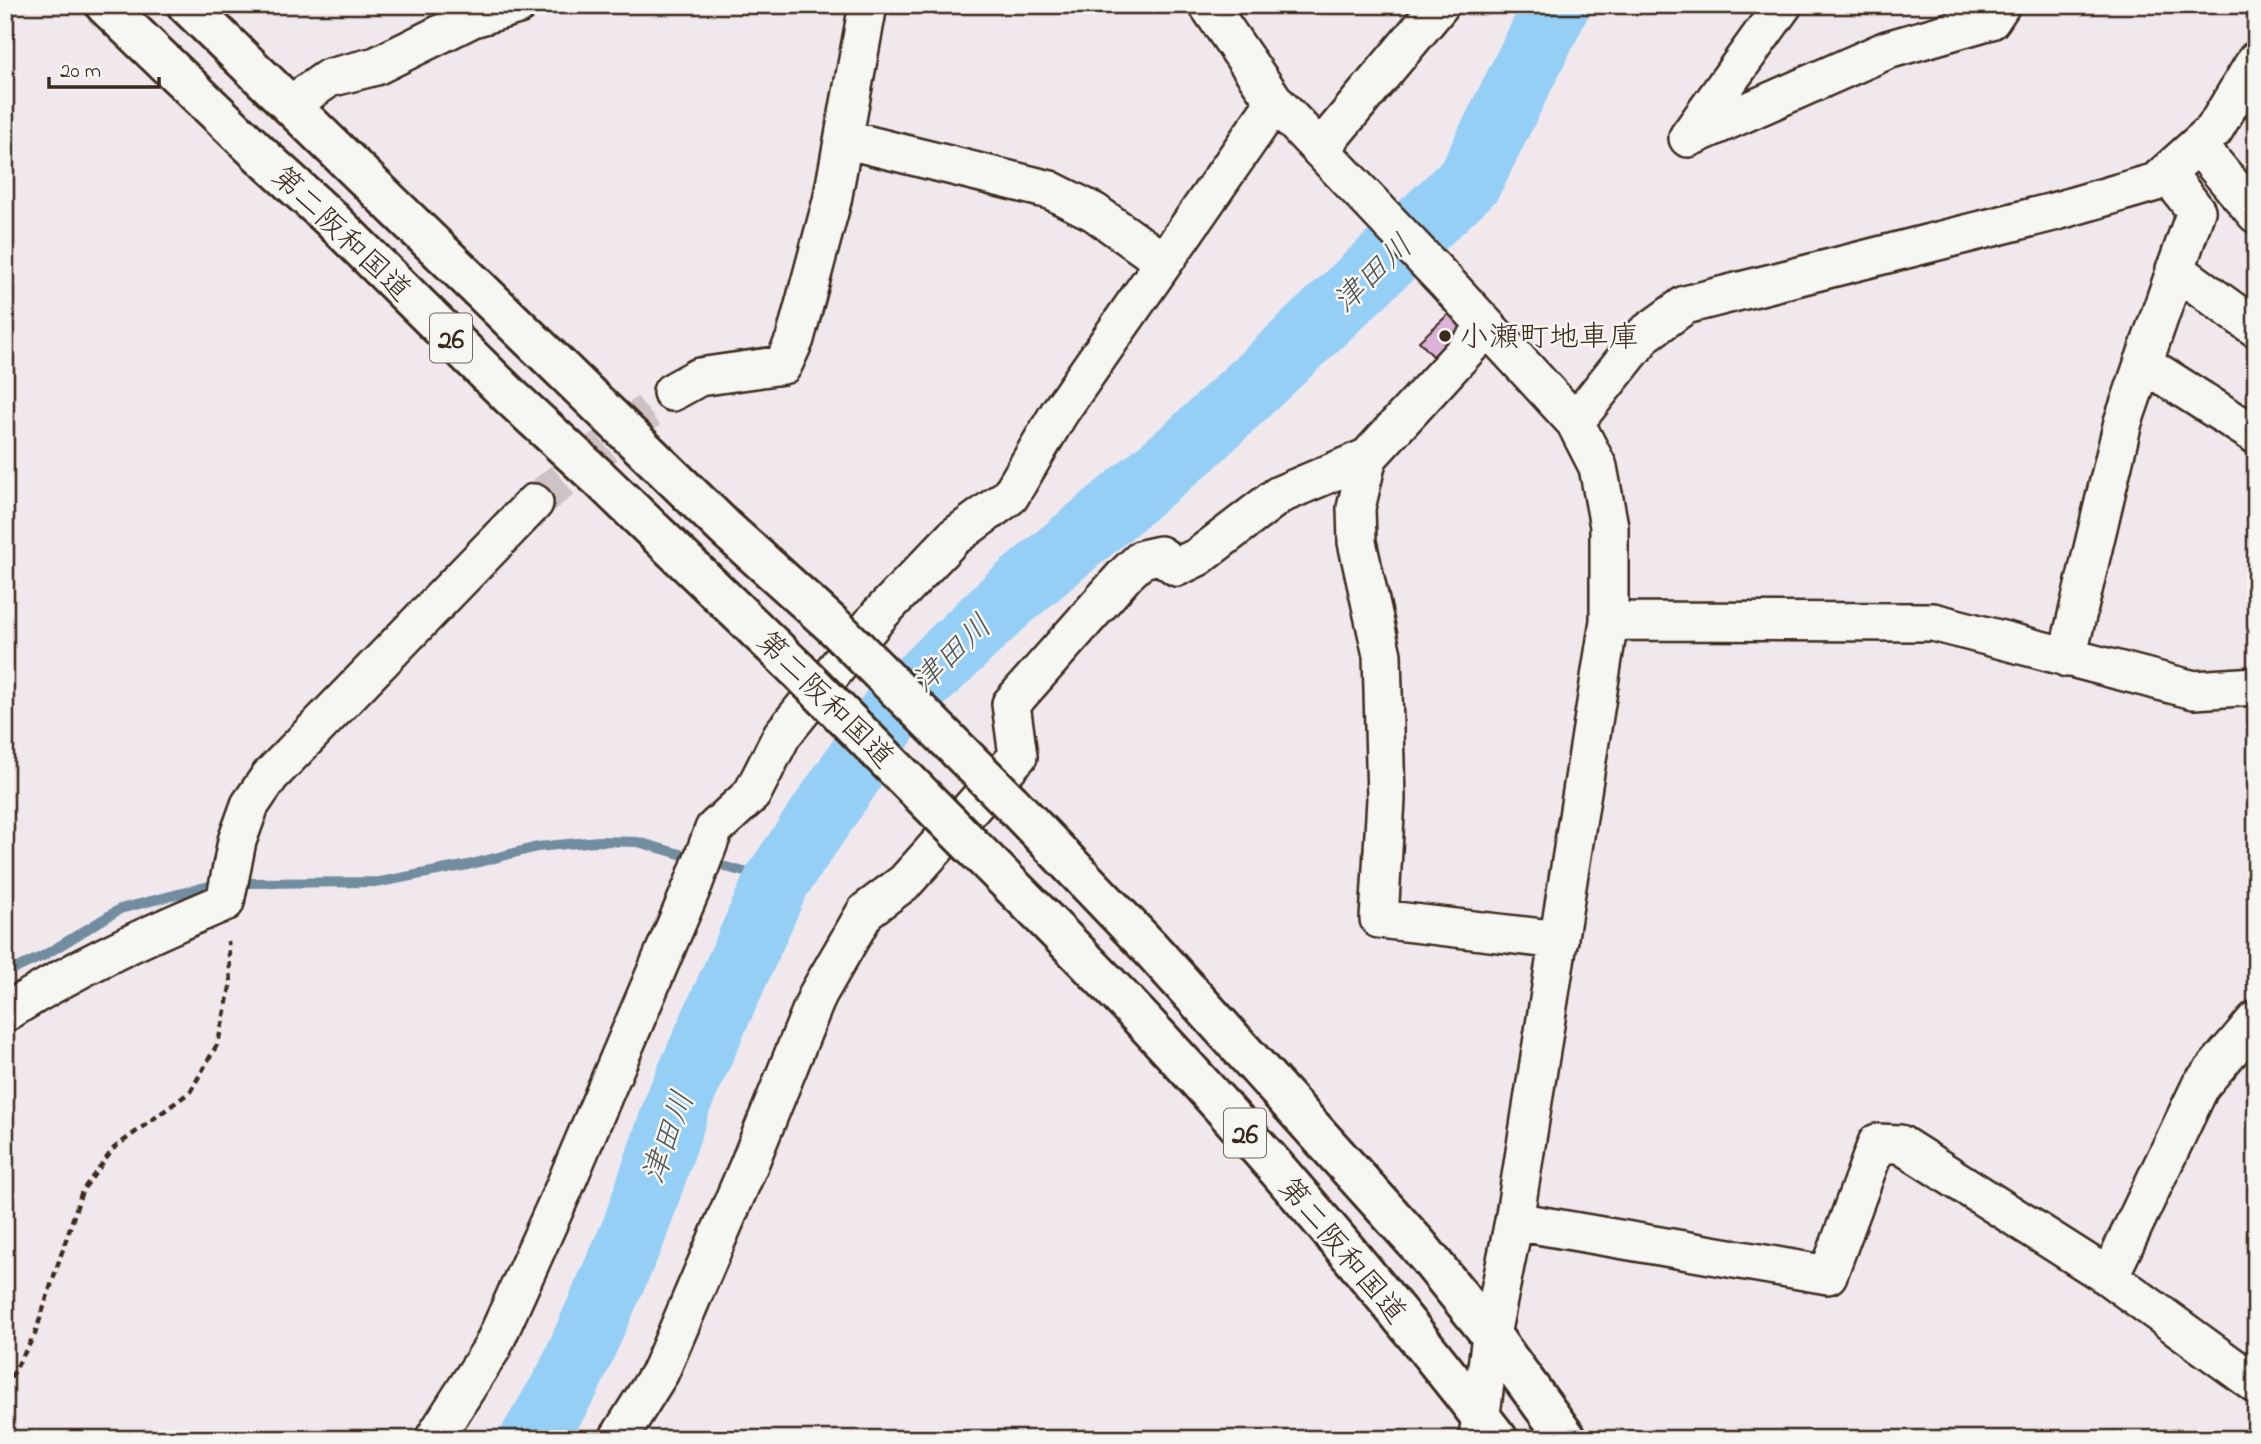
<svg xmlns="http://www.w3.org/2000/svg" width="2261" height="1444" viewBox="0 0 2261 1444" font-family="'Indie Flower','Klee One',sans-serif">
  <style>
    .lines { fill: none; stroke-linecap: round; stroke-linejoin: round }
    .stream { stroke: #728da0; stroke-width: 10 }
    .river { stroke: #96cff6; stroke-width: 66 }
    .building { fill: #dcb2d8; stroke: #3b2a1e; stroke-width: 2 }
    .minor-tunnel { stroke: #cdc2c4; stroke-width: 37; stroke-dasharray: 37 18; stroke-linecap: butt }
    .minor-casing { stroke: #3b2a1e; stroke-width: 42 }
    .highway-casing { stroke: #3b2a1e; stroke-width: 44 }
    .path { stroke: #3b2a1e; stroke-width: 4.5; stroke-dasharray: 7 5; stroke-linecap: butt }
    .minor { stroke: #f6f6f2; stroke-width: 37 }
    .highway { stroke: #f6f6f2; stroke-width: 38 }
    .highway-bridge-casing { stroke: #3b2a1e; stroke-width: 44; stroke-linecap: butt }
    .highway-bridge { stroke: #f6f6f2; stroke-width: 38 }
    .poi-dot { fill: #3b2a1e; stroke: #f6f6f2; stroke-width: 2.5 }
    .labels { text-anchor: middle; stroke-width: 5; stroke-linejoin: round; paint-order: stroke }
    .shield { fill: #f6f6f2; stroke: #73675e; stroke-width: 2 }
    .shield-label { font-size: 28px; font-weight: bold; fill: #3b2a1e }
    .street-label { font-size: 30px; fill: #3b2a1e; stroke: #f6f6f2 }
    .poi-label { font-size: 30px; fill: #3b2a1e; stroke: #f6f6f2; text-anchor: start }
    .water-label { font-size: 32px; font-style: italic; fill: #525354; stroke: #f6f6f2 }
  </style>
  <rect width="100%" height="100%" fill="#f1e8ed"/>
  <filter id="ink" filterUnits="userSpaceOnUse"><feTurbulence type="fractalNoise" baseFrequency=".0143" numOctaves="2"/><feDisplacementMap in="SourceGraphic" scale="14" xChannelSelector="R" yChannelSelector="G"/><feConvolveMatrix kernelMatrix="1 2 1 2 8 2 1 2 1" color-interpolation-filters="sRGB"/></filter>
  <g filter="url(#ink)">
    <g class="lines">
      <path class="stream" d="M726,867L777,881
        M5,968H17L43,956L120,909L209,886L244,883L380,882L468,865L537,847L598,841L638,842L680,854"/>
      <path class="river" d="M533,1439L568,1380L634,1231L679,1100L777,881L896,706L1010,597L1190,446L1470,180L1557,5"/>
    </g>
    <path class="building" d="M1451,312L1470,331L1440,364L1419,341Z"/>
    <g class="lines">
      <path class="minor-tunnel" d="M534,503L672,392"/>
      <g class="minor-casing">
        <path id="minor" d="M1208,5L1275,102L1446,282L1575,422L1598,467L1609,526V621L1514,1221L1491,1335L1478,1438
          M290,105L329,78L376,66L473,18L518,5
          M1688,137L1783,5
          M1688,138L1887,50L1991,20L2001,5
          M844,139L1050,190L1094,212L1164,262
          M2198,145L2256,214
          M1321,148L1440,5
          M2175,269L2256,328
          M2143,363L2256,435
          M672,392L699,377L783,365L795,339L832,201L868,5
          M1575,422L1645,334L1685,305L2053,212L2156,182L2214,130L2256,60
          M1368,457L1356,508L1357,542L1382,655L1386,799L1379,919L1559,940
          M1609,621L1933,622L2194,690L2256,686
          M2067,658L2123,422L2196,211L2167,173
          M5,1013C74,968 149,934 225,902L237,841L250,805L270,776L534,503
          M1514,1221L1828,1275L1877,1143L1900,1144L2109,1277L2256,1384
          M2109,1277L2201,1085L2256,1020
          M434,1439L492,1348L564,1188L693,885L714,829L752,794L782,735L880,614L954,537L1010,496L1059,413L1275,102
          M618,1439L660,1372L748,1167L818,994L866,911L905,882L1018,756L1011,704L1126,574L1142,559L1160,555L1177,567L1198,557L1279,495L1368,457L1487,327"/>
      </g>
      <g class="highway-casing">
        <path id="highway" d="M105,5L263,157L331,219L513,399L600,479L798,670
          M187,5L726,529L837,629
          M1011,803L1151,949L1418,1245L1491,1335L1567,1439
          M972,846C1048,922 1124,998 1196,1078C1301,1193 1402,1315 1498,1439"/>
      </g>
      <path class="path" d="M5,1388L35,1334L82,1191L114,1148L190,1092L218,1043L231,983L228,941"/>
      <use href="#minor" class="minor"/>
      <use href="#highway" class="highway"/>
      <g class="highway-bridge-casing">
        <path id="highway-bridge" d="M837,629L1011,803
          M798,670L972,846"/>
      </g>
      <use href="#highway-bridge" class="highway-bridge"/>
    </g>
  </g>
  <circle class="poi-dot" cx="1445" cy="336" r="7"/>
  <g class="labels">
    <g class="shield">
      <rect x="430" y="313.5" width="42" height="49" rx="5"/>
      <rect x="1224" y="1108.5" width="42" height="49" rx="5"/>
    </g>
    <g class="shield-label">
      <text x="451" y="348">26</text>
      <text x="1245" y="1143">26</text>
    </g>
    <g class="street-label">
      <text transform="translate(342 233) rotate(44)" y="10">第二阪和国道</text>
      <text transform="translate(826 699) rotate(45)" y="10">第二阪和国道</text>
      <text transform="translate(1343 1250) rotate(50)" y="10">第二阪和国道</text>
    </g>
    <g class="poi-label">
      <text x="1459" y="346">小瀬町地車庫</text>
    </g>
    <g class="water-label">
      <text transform="translate(1372 273) rotate(-44)" y="11">津田川</text>
      <text transform="translate(951 653) rotate(-44)" y="11">津田川</text>
      <text transform="translate(667 1137) rotate(-70)" y="11">津田川</text>
    </g>
  </g>
  <rect width="2261" height="1444" fill="none" stroke="#f6f6f2" stroke-width="28"/>
  <rect x="14" y="14" width="2233" height="1416" fill="none" stroke="#3b2a1e" stroke-width="2.5" filter="url(#ink)"/>
  <path d="M49 77v10h110v-10" fill="none" stroke="#3b2a1e" stroke-width="3.5"/>
  <text x="60" y="77" font-size="21" fill="#3b2a1e" stroke="#f6f6f2" stroke-width="5" paint-order="stroke">20 m</text>
</svg>
